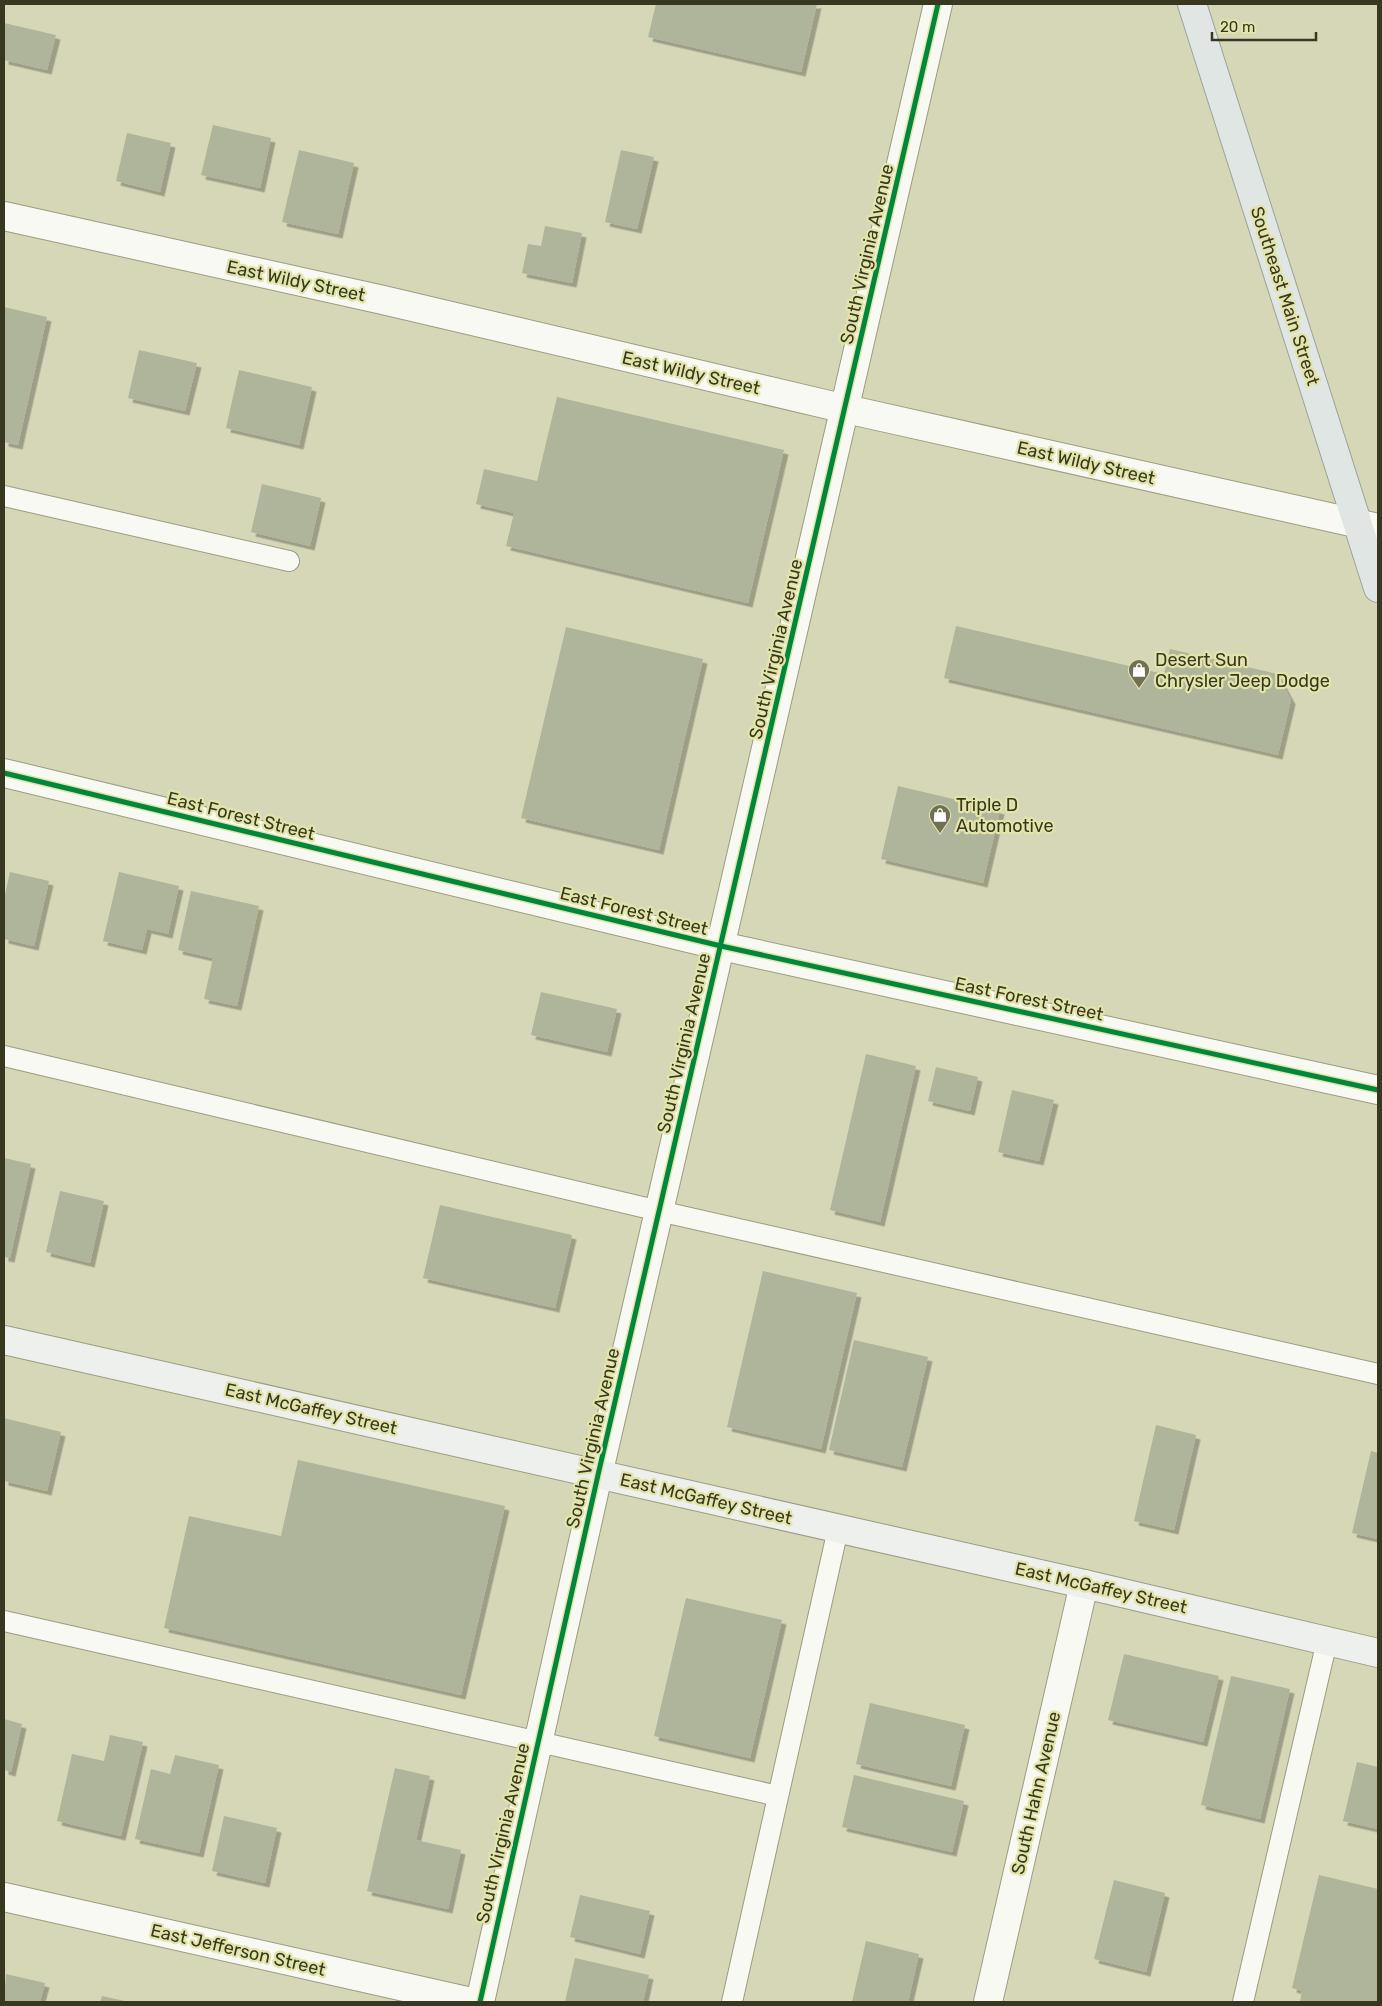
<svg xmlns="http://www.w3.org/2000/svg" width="1382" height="2006" viewBox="0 0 1382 2006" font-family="Rubik,sans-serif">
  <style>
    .building { fill: #afb59a; filter: url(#shadow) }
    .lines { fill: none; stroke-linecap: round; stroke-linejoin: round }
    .service-casing { stroke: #9b9c82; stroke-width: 22 }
    .minor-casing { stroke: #9b9c82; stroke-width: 30 }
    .tertiary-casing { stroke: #9b9c82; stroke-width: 30 }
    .secondary-casing { stroke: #9b9c82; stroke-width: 30 }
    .primary-casing { stroke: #9aa499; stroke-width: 30 }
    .service { stroke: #f9f9f4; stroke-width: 20 }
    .minor { stroke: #f9f9f4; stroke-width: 28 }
    .tertiary { stroke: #f9f9f4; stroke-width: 28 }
    .secondary { stroke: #edf0ec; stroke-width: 28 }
    .primary { stroke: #e0e6e4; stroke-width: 28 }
    .cycleway-casing { stroke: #e3e4a9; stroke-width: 8 }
    .cycleway { stroke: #00873e; stroke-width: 5 }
    .labels { text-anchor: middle; stroke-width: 4.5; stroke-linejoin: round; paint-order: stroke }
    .street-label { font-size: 18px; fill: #383820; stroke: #e3e4a9 }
    .poi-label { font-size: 18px; fill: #383820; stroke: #e3e4a9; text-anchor: start }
  </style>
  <defs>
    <filter id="shadow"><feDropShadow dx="4.5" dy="4.5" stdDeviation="0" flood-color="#0004"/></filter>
  </defs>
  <rect width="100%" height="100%" fill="#d6d7b6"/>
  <path class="building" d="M656,4H817L801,72L648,37Z
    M4,23L56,35L47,70L4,60Z
    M213,125L271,138L260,188L201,175Z
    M127,133L171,143L160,192L116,181Z
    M299,150L354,163L338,234L282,222Z
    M621,150L654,157L637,229L605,222Z
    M545,226L582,233L572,283L522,273L528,244L541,246Z
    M4,307L47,317L18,445L4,442Z
    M139,350L197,363L185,411L128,398Z
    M239,370L312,387L299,445L226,428Z
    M557,397L784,450L748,603L506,546L514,513L476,504L484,469L537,481Z
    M262,484L321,498L310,546L251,532Z
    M956,626L1164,674L1170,649L1277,674L1291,700L1278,755L944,678Z
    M566,627L703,659L659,850L521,818Z
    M898,786L1000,810L983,883L881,859Z
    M10,872L49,881L34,946L4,939V899Z
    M119,872L179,886L168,934L147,929L142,950L103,941Z
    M191,891L259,906L237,1006L204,999L213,958L178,950Z
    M541,992L617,1009L607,1052L531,1035Z
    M866,1054L916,1066L880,1222L830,1210Z
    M936,1067L978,1077L970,1111L928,1101Z
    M1012,1090L1054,1100L1039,1161L998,1152Z
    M4,1158L31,1164L10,1258L4,1257Z
    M60,1191L104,1201L90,1263L46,1252Z
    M440,1205L572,1235L555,1308L423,1278Z
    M763,1271L857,1293L821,1449L727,1427Z
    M854,1340L928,1357L902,1467L829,1450Z
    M4,1418L61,1432L47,1491L4,1481Z
    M1156,1425L1196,1435L1174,1530L1134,1521Z
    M1371,1451L1378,1453V1539L1352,1533Z
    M298,1460L505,1506L461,1695L164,1628L189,1516L281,1536Z
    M686,1598L782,1620L750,1758L654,1736Z
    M1124,1654L1219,1676L1203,1742L1108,1720Z
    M1231,1676L1290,1689L1260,1819L1201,1805Z
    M870,1703L965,1725L951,1786L856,1764Z
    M4,1719L22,1724L11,1772L4,1770Z
    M110,1735L143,1742L121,1836L57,1821L72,1754L104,1761Z
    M175,1755L219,1765L199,1853L135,1839L151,1769L170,1774Z
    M1357,1762L1378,1767V1829L1343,1821Z
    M395,1768L430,1776L416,1840L461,1850L448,1909L367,1891Z
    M854,1775L964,1801L952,1852L842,1827Z
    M224,1816L277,1828L265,1883L212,1871Z
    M1319,1875L1378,1889V2002H1300L1302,1991L1292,1988Z
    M1114,1880L1165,1893L1146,1972L1094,1959Z
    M580,1895L650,1911L640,1954L570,1937Z
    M866,1941L919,1954L908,2002H852Z
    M575,1958L649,1975L643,2002H565Z
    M6,1974L45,1983L40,2002H4Z
    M102,1996L125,2001V2002H100Z"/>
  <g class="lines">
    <g class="service-casing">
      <path id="service" d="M4,496L289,561
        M4,1056L659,1211L1378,1374
        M4,1621L778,1796
        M732,2002L838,1529
        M1243,2002L1327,1641"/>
    </g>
    <g class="minor-casing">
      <path id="minor" d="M4,216L383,300L846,409L1378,528
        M4,773L721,946L1378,1090
        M4,1897L471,2002
        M988,2002L1084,1584"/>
    </g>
    <g class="tertiary-casing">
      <path id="tertiary" d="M480,2002L598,1475L938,4"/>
    </g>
    <g class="secondary-casing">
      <path id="secondary" d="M4,1340L1084,1584L1378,1653"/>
    </g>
    <g class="primary-casing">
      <path id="primary" d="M1192,4L1378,588"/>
    </g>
    <use href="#service" class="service"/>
    <use href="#minor" class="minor"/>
    <use href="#tertiary" class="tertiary"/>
    <use href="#secondary" class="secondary"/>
    <use href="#primary" class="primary"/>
    <g class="cycleway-casing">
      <path id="cycleway" d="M4,773L721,946L1378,1090
        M480,2002L598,1475L938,4"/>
    </g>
    <use href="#cycleway" class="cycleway"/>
  </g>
  <defs>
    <g id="shop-pin" transform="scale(1.125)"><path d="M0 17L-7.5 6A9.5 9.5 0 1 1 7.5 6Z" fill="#6f7054" stroke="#e3e4a9"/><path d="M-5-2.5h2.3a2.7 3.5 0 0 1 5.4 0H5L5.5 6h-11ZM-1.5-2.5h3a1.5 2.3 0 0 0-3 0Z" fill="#fff"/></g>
  </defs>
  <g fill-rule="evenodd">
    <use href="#shop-pin" x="1139" y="670"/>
    <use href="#shop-pin" x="940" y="815"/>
  </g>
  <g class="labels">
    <g class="street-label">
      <text transform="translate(867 254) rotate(-77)" y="6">South Virginia Avenue</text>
      <text transform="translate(296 281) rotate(12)" y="6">East Wildy Street</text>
      <text transform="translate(1285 296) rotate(72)" y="6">Southeast Main Street</text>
      <text transform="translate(691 373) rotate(13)" y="6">East Wildy Street</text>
      <text transform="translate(1086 463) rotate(13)" y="6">East Wildy Street</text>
      <text transform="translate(776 649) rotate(-77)" y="6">South Virginia Avenue</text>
      <text transform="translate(241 816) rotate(14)" y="6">East Forest Street</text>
      <text transform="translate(634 911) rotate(14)" y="6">East Forest Street</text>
      <text transform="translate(1029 999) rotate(12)" y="6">East Forest Street</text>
      <text transform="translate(684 1043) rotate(-77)" y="6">South Virginia Avenue</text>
      <text transform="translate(311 1409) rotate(13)" y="6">East McGaffey Street</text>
      <text transform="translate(593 1438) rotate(-77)" y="6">South Virginia Avenue</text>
      <text transform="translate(706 1499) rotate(13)" y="6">East McGaffey Street</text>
      <text transform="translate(1101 1588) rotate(13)" y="6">East McGaffey Street</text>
      <text transform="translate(1036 1793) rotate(-77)" y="6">South Hahn Avenue</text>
      <text transform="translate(503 1833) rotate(-77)" y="6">South Virginia Avenue</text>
      <text transform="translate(238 1950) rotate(13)" y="6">East Jefferson Street</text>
    </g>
    <g class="poi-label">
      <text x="1155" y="666">Desert Sun<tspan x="1155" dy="21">Chrysler Jeep Dodge</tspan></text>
      <text x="956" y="811">Triple D<tspan x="956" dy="21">Automotive</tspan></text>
    </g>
  </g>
  <rect width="1382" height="2006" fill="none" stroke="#383820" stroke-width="10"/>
  <path d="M1212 32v8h104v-8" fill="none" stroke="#383820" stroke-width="2.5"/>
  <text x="1220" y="32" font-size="15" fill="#383820" stroke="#e3e4a9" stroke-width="4" paint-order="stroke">20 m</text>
</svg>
